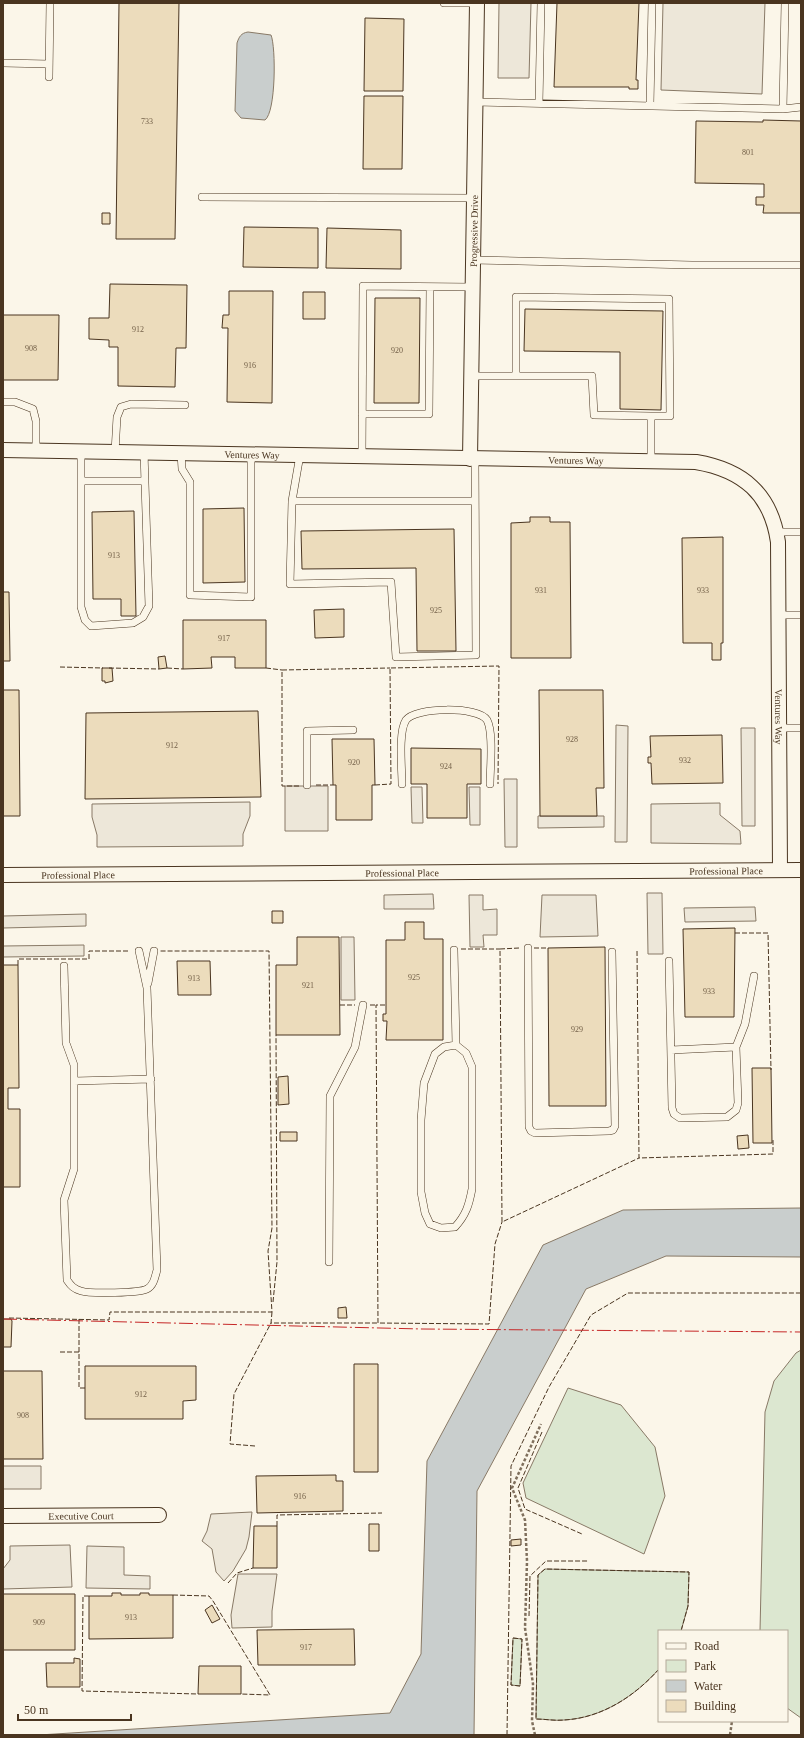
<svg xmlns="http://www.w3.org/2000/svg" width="804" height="1738" viewBox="0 0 804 1738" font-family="Georgia,serif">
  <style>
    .green { fill: #dce7d0; stroke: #887966 }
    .parking { fill: #ede7d9; stroke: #887966 }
    .water { fill: #c9cecd; stroke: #887966 }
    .building { fill: #ecdcbc; stroke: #4a3520 }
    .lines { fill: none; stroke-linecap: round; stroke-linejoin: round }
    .service-casing { stroke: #4a3520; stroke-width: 8 }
    .minor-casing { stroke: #4a3520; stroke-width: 16 }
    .path { stroke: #7f6f5c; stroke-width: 2.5; stroke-dasharray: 3 2; stroke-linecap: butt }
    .service { stroke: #fbf6e9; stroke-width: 7 }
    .minor { stroke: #fbf6e9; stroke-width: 14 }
    .fence { stroke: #4a3520; stroke-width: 1; stroke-dasharray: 5 2; stroke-linecap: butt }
    .power { stroke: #c62828; stroke-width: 1; stroke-dasharray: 14 3 2 3; stroke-linecap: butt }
    .labels { text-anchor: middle; stroke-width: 3; stroke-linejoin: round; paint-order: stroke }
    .number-label { font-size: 8px; fill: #725f47 }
    .street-label { font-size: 10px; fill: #4a3520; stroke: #fbf6e9 }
  </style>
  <rect width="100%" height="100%" fill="#fbf6e9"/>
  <path class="green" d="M801,1350V1718L787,1708V1631H760L765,1412L774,1381L796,1353Z
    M568,1388L621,1405L655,1447L665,1496L644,1554L526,1498L523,1483Z
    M545,1569L689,1572L688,1606L681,1631H659V1669C635,1696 602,1718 564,1720C555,1721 545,1719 536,1719L538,1575Z
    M513,1638L522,1639L520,1686L511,1685Z"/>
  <path class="parking" d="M499,3H531L529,78H498Z
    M663,3H765L762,94L661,90Z
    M616,725L628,726L627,842H615Z
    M741,728H755V826H742Z
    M504,779H517V847H505Z
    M285,786H328V831H285Z
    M411,787H422L423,823H412Z
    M469,787H480V825H470Z
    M250,802V816L243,834V846L97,847V835L92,817V804Z
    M720,803V815L740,831L741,844L651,843V804Z
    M538,816H604V827L538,828Z
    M647,893H662L663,954H648Z
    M433,894L434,909H384V895Z
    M469,895H483V910L497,909V935H483L484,947H470Z
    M542,895H596L598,936L540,937Z
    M755,907L756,921L685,922L684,908Z
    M86,914V926L3,928V916Z
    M341,937H354L355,1000H341Z
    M84,945V956L3,957V946Z
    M3,1466H41V1489H3Z
    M252,1512L249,1537L246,1549L233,1571L224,1581L216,1572L212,1549L202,1541L207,1531L211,1514Z
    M70,1545L72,1587L3,1589V1569L10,1560V1546Z
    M87,1546L124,1547V1575L150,1576V1589L86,1588Z
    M238,1574H277L272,1611V1627L232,1628L231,1615Z"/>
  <path class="water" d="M248,32L271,35C276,47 276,112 265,120L241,118L235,111L237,43C239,37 241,33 248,32Z
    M801,1208V1257L666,1256L586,1289L477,1491L474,1735H39L390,1713L421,1654L427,1461L543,1245L623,1210Z"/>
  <path class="building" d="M119,3H179L175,239H116Z
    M557,3H639L636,80H638V89H629V87H554Z
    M365,18L404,19L403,91H364Z
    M364,96H403L402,169H363Z
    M763,120L801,121V213H763L764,205H756V197H764V184L695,183L696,121L763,122Z
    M102,213H110V224H102Z
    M244,227L318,228V268L243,267Z
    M327,228L401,230V269L326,268Z
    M110,284L187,285L186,348H176L175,387L118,386V347H109V340L89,339V318H109Z
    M229,291H273L272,403L227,402L228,328H222L223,315H229Z
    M303,292H325V319H303Z
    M375,298H420L419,403H374Z
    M525,309L663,311L661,410L620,409V352L524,351Z
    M3,315H59L58,380H3Z
    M244,508L245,582L203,583V509Z
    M134,511L136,616H121V599H93L92,512Z
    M530,517H550V522H570L571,658H511V523L530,522Z
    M454,529L456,651H417L416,568L302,569L301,531Z
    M723,537V643H721V660H712V643H683L682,538Z
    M3,592H9L10,661H3Z
    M344,609V637L315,638L314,610Z
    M183,620H266V668H235V657H211L212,668L183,669Z
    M165,656L167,668L159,669L158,657Z
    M102,668H112L113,681L105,683V681H102Z
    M3,690H19L20,816H3Z
    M539,690H603L604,788H596L597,816H540Z
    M258,711L261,797L85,799L86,713Z
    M722,735L723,783L652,784L651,763H648V757H651L650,736Z
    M332,739H374L375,785H372V820H336V785H333Z
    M411,748L481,749V784H467V818H427V784H411Z
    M272,911H283V923H272Z
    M405,922H424V939H443V1040H386L387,1021H383V1014H386V940H405Z
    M735,928L734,1017H685L683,929Z
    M297,937H339L340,1035H276V965H297Z
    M605,947L606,1106H549L548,948Z
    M177,961H210L211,995H178Z
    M3,965H18L19,1088H8V1109H20V1187H3Z
    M752,1068H771L772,1143H753Z
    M288,1076L289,1104L278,1105V1077Z
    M280,1132H297V1141H280Z
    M748,1135L749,1148L738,1149L737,1136Z
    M346,1307L347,1318H338V1308Z
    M3,1319H11L12,1321L11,1347H3Z
    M354,1364H378V1472H354Z
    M85,1366H196V1400L183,1401V1419H85Z
    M3,1371H42L43,1459H3Z
    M336,1475V1481H343V1511L257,1513L256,1476Z
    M369,1524H379V1551H369Z
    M254,1526H277V1568H253Z
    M521,1539V1545L511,1546V1540Z
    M112,1593H121V1595H140V1593H149V1595H173V1638L89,1639V1596H112Z
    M3,1594H75V1650H3Z
    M212,1605L220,1619L212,1623L205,1610Z
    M354,1629L355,1665H258L257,1630Z
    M74,1658L80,1659V1687H47L46,1663H74Z
    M199,1666H241V1694H198Z"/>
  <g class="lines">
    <g class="service-casing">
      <path id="service" d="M444,3H477
        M3,63L49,64
        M49,77L50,3
        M476,102L783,109L801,107
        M539,103L541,3
        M650,105L652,3
        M783,109L785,3
        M202,197L474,198
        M473,260L692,265H801
        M471,376H592L594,415L651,416V461
        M516,376V297L669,299L670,416H651
        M3,402H15L33,409L36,421V451
        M362,414H429L430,287
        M81,451V607L85,620L91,626L133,623L143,617L149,606L144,452
        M115,452L117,417L121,407L131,404L185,405
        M181,453L182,469L190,482V595L251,597V454
        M300,455L292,501L290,584L391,582L396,657L476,655L475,459
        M362,456L363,286L472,287
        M81,481H145
        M292,501H474
        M776,532H801
        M778,615H801
        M779,728H801
        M402,784C402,769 398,732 406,720C415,707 478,706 487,720C494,733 490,769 490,784
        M307,785V731L353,730
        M528,948L529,1127L531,1131L535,1133L609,1131L613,1130L615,1126L612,952
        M454,950L456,1045L466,1053L472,1067V1189C469,1205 466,1215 455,1227L441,1228L430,1224L425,1213L421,1192V1120L424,1083L435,1054L444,1047L456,1045
        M669,961L672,1108L674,1114L680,1118L727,1117L736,1110L738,1103L736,1047L745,1024L754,976
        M64,966L66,1043L74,1065V1169L64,1200L67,1280C71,1286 74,1289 81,1291C90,1294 140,1293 147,1289C154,1285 155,1277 157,1270L147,988L139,951
        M148,983L154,951
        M671,1050L736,1047
        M74,1081L151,1079
        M329,1262L330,1096L355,1047L363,1005"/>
    </g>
    <g class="minor-casing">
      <g id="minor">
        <path id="s1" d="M3,450L696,462C743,470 771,494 778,542L780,870"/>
        <path id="s2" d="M470,459L477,3"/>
        <path id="s3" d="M3,875L801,870"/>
        <path id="s4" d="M3,1516L159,1515"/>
      </g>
    </g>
    <path class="path" d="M535,1735L532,1721L533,1684L525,1628L527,1561L525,1520L512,1488L541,1424
      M730,1735L732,1721"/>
    <use href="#service" class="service"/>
    <use href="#minor" class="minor"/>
    <path class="fence" d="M60,667L103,668
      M109,668L159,669
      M167,668L183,669
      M266,668L282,670
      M316,785H333
      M375,785L391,784L390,668L499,666L498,784
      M299,786H282V670L390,668
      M735,933H768L771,1070
      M519,948L500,949L502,1222L639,1158
      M534,948H548
      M461,949H500
      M637,951L639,1158L773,1154V1140
      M18,965V959H89V951H130
      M340,1005H355
      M370,1005H376
      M385,1005H376L378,1323L489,1324L495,1244L502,1222
      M273,1302L277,1262L276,1035
      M272,1312L271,1323H378
      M9,1318L109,1320L110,1312H272L268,1251L272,1228L269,951H159
      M79,1319V1388H85
      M60,1352H79
      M542,1432L518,1488L525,1509L582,1534
      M255,1446L230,1444L234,1394L271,1323
      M277,1526V1515L382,1513
      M228,1583L237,1573L253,1568
      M173,1595L209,1596L213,1601L270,1695L241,1694
      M89,1596H83L82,1691L198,1694
      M529,1616L530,1576L546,1561H589
      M513,1638L522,1639L520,1686L511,1685Z
      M659,1669C635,1696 602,1718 564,1720C555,1721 545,1719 536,1719L538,1575L545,1569L689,1572L688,1606L681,1631
      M507,1735L511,1466L549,1387L591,1315L628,1293H801"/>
    <path class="power" d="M3,1319L422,1329L801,1332"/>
  </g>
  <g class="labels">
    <g class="number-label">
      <text x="147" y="124">733</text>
      <text x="748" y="155">801</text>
      <text x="138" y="332">912</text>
      <text x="31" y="351">908</text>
      <text x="397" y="353">920</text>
      <text x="250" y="368">916</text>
      <text x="114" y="558">913</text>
      <text x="541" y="593">931</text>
      <text x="703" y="593">933</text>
      <text x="436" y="613">925</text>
      <text x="224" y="641">917</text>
      <text x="572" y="742">928</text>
      <text x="172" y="748">912</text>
      <text x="685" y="763">932</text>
      <text x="354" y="765">920</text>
      <text x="446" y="769">924</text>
      <text x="414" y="980">925</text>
      <text x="194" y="981">913</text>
      <text x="308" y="988">921</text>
      <text x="709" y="994">933</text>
      <text x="577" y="1032">929</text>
      <text x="141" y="1397">912</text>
      <text x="23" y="1418">908</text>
      <text x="300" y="1499">916</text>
      <text x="131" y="1620">913</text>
      <text x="39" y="1625">909</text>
      <text x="306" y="1650">917</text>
    </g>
    <g class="street-label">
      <text dy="4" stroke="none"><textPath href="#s2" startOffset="228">Progressive Drive</textPath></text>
      <text dy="4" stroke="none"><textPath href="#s1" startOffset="249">Ventures Way</textPath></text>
      <text dy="4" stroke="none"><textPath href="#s1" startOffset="573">Ventures Way</textPath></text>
      <text dy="4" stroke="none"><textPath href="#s1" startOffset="992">Ventures Way</textPath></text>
      <text dy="4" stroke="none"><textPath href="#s3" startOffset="723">Professional Place</textPath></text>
      <text dy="4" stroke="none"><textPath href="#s3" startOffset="399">Professional Place</textPath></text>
      <text dy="4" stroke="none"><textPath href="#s3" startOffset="75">Professional Place</textPath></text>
      <text dy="4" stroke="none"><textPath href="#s4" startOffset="78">Executive Court</textPath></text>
    </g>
  </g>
  <rect width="804" height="1738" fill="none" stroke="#4a3520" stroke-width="8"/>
  <rect x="658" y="1630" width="130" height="92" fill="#fbf6e9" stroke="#b4a999"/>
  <rect x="666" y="1643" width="20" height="6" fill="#fbf6e9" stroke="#b4a999"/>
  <text x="694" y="1650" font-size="12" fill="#4a3520">Road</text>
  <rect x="666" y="1660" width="20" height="12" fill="#dce7d0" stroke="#b4a999"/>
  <text x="694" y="1670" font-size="12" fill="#4a3520">Park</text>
  <rect x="666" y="1680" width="20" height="12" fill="#c9cecd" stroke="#b4a999"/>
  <text x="694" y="1690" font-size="12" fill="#4a3520">Water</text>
  <rect x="666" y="1700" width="20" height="12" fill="#ecdcbc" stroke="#b4a999"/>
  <text x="694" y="1710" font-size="12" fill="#4a3520">Building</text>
  <path d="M18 1714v6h113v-6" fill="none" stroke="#4a3520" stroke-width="2"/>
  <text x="24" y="1714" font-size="12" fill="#4a3520" stroke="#fbf6e9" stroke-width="3" paint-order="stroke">50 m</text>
</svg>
